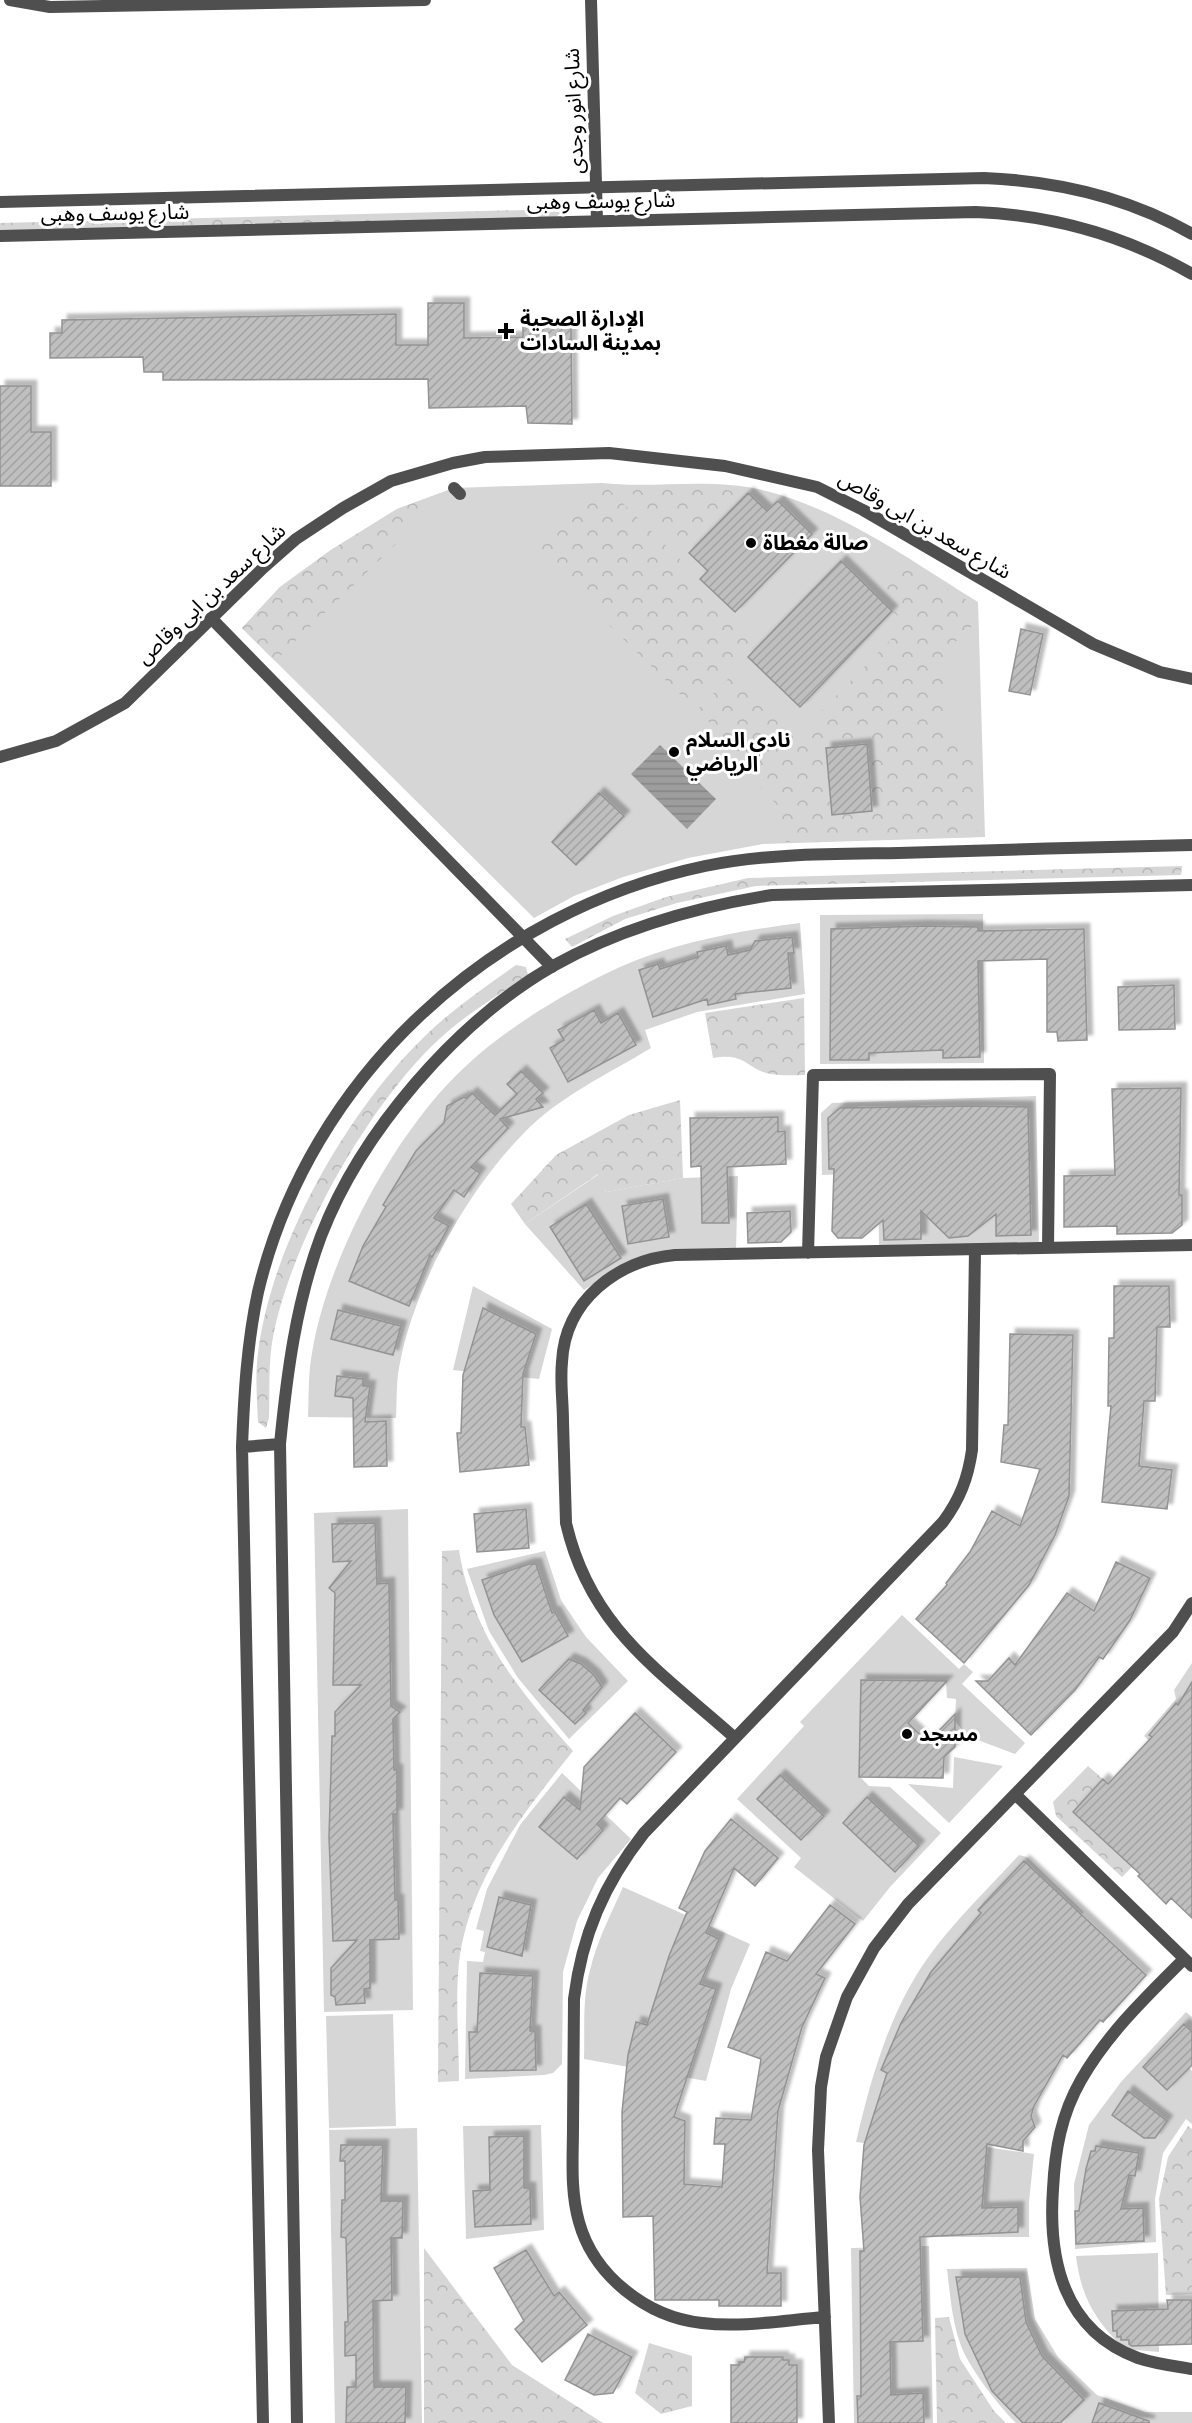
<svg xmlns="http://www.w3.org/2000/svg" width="1192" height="2423" viewBox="0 0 1192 2423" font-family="Commissioner,'Noto Sans Arabic',sans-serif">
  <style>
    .green { fill: #d6d6d6 }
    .forest { fill: url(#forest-crowns) }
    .water { fill: url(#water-rules) }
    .building { fill: url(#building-hatch); stroke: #939393; stroke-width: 1.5; filter: url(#shadow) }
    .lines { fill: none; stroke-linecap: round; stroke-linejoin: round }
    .pedestrian { stroke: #4f4f4f; stroke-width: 12 }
    .minor { stroke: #4f4f4f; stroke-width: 12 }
    .tertiary { stroke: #4f4f4f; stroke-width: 12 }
    .poi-dot { fill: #000; stroke: #fff; stroke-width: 2 }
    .labels { text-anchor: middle; stroke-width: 6; stroke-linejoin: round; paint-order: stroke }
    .street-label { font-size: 21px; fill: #000; stroke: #fff }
    .poi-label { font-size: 21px; font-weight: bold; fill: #000; stroke: #fff; text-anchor: start }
  </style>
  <defs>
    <pattern id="forest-crowns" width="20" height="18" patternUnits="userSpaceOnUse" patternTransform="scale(1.5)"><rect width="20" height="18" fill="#d6d6d6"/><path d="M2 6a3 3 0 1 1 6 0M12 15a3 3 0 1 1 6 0" fill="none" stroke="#b6b6b6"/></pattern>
    <pattern id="water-rules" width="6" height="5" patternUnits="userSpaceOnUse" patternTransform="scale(1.5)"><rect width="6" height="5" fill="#9d9d9d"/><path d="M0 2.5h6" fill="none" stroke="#858585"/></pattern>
    <pattern id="building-hatch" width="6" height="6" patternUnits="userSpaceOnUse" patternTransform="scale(1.5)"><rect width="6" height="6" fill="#bfbfbf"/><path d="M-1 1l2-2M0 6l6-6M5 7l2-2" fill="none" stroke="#a2a2a2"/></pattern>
    <filter id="shadow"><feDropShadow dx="5.5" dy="-5.5" stdDeviation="1.5" flood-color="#0004"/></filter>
  </defs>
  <rect width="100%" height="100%" fill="#fff"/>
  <path class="green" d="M602,483C647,488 694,480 740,486C822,496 908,559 978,602L985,837L763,844L688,858L623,877L574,896L534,918L242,628L280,587L331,550L397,509L454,488Z
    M983,914L984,1063L820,1064V915Z
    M800,923L805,994L697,1012L645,1030L651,1048C608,1074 558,1097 523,1134C466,1192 413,1288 399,1368C396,1384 397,1402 396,1418L308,1417C309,1396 308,1374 312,1353C327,1259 396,1129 467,1065C508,1027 569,990 620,967C677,942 738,931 800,923Z
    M1036,1096L1039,1244L879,1248L878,1173L822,1175L821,1113L832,1103Z
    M599,1174L606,1192L683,1178L738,1176L736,1249L629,1262L584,1290L525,1224Z
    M473,1286L552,1329L539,1379L453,1370Z
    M408,1509L413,2010L324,2012L314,1513Z
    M545,1551L561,1600L586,1637L628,1681L569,1739L518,1678L489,1631L467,1569Z
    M902,1615L959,1669L964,1664L973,1672L962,1684L1025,1743L1015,1754L967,1736L955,1721L956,1699L947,1698L946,1681L861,1680L860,1777L869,1786L890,1787L941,1833L890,1887L863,1921L794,1867L801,1858L737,1799L804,1726L800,1722Z
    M1192,1663V1778L1144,1736L1176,1699L1174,1690Z
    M954,1757L1003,1766L949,1823L908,1784L953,1788Z
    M562,1773L631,1839L598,1878L577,1921L563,1972L562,2064L553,2073L544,2075L465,2079L467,1961L483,1962L485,1952L480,1951L484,1931L476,1929L487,1889L520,1825Z
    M1019,1855L1027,1857L1084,1912L1033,1968L945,2141L1034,2154L1029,2202V2237H940L943,2153L856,2142C871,2078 889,2013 927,1959C954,1921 988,1889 1019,1855Z
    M623,1887L750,1944L731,1989L706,2081L584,2059C585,2030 582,1999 590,1970C597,1941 611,1914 623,1887Z
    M1186,2012L1192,2017V2032L1184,2025L1143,2067L1167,2090L1189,2068L1192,2071V2124L1186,2119L1163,2153L1155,2199L1156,2242L1075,2249L1074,2184L1089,2125L1121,2082Z
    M393,2014L396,2126L329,2128L326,2016Z
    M541,2125L544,2230L466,2239L463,2126Z
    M417,2128L422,2423H335L329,2130Z
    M929,2246L933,2423H854L851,2248Z
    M1158,2253L1159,2352L1125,2349C1095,2321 1081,2297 1076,2256Z
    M1027,2268L1035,2319L1058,2357L1097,2395L1145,2412H1192V2423H1016C998,2405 968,2367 960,2343C952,2320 950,2294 947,2269Z"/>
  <path class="forest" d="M565,209L547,225L0,236V223Z
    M602,483L691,570L683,579L749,642L689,703L534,552Z
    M625,485L705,486L737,492L681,547Z
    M454,488L275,661L242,628L280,587L331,550L397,509Z
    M899,561L970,602L972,626L947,650L946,736L975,746L978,837L786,842L780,808L754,781L761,774L697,710L736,671L802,731L906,624L871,590Z
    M1182,866L1181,875L756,886L677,903L625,919L572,947L565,939L613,916L666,897L748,878Z
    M516,965L526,967L528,975C497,996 463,1016 436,1042C366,1109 291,1242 273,1337C268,1363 270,1392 269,1418L266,1428L258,1422C257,1399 255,1376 258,1353C271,1245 346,1113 423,1038C451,1010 484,988 516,965Z
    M804,998L805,1075C794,1075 782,1076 771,1074C745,1069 747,1052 713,1058L705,1013Z
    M680,1100L683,1178L606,1192L598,1174L525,1224L511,1204L556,1155L629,1115Z
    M459,1550C473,1636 517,1688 573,1751C522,1815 470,1878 459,1962C455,1999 459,2043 459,2081L438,2082L442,1551Z
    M1088,1766L1103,1779L1073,1812L1132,1867L1122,1877L1056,1816L1053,1802Z
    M1188,2126L1192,2129V2294L1166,2295L1159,2199L1168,2157Z
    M424,2248L512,2365L603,2423H424Z
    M949,2317L960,2359L994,2411L1006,2423H937L935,2318Z
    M649,2343L692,2356V2406L661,2414L635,2393Z"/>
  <path class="water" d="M660,745L716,799L687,829L631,774Z"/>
  <path class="building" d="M428,303H464V338L523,337V326H571L572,424L528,423L526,406L429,408L428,379L163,380V372H144L143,357L50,358V333H62V320L396,314V345H428Z
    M0,386H31V432H51V486H0Z
    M748,493L767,511L778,501L812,534L735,612L700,579L708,571L689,553Z
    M841,561L892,611L800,707L748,657Z
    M1021,629L1043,634L1030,695L1009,691Z
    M867,744L872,811L832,815L826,748Z
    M599,793L624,816L576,865L552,842Z
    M924,926L978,927V931L1084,929L1087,1040L1058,1041L1057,1032H1047V959L978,961L980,1057L943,1058V1050L869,1053V1060H830L831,929Z
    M792,937L794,953H788L791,988L735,994L736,999L708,1005L707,999L653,1017L639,970L658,964L660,969L698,957L697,952L726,946L728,955L750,950L755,941Z
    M1174,985L1175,1029L1119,1030L1118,987Z
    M594,1010L601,1023L618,1013L636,1045L568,1082L550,1048L564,1040L558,1030Z
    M521,1071L543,1093L536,1099L543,1107L500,1119L508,1128L471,1167L480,1173L464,1197L454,1190L434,1218L449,1226L432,1257L430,1255L409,1306L349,1281L363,1246L386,1207L383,1205L416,1151L444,1123L447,1106L464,1097L466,1098L472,1093L495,1115L517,1094L507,1084Z
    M1181,1088L1179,1195H1182V1225L1172,1233L1117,1234V1226L1064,1227V1176L1115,1175L1112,1089Z
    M966,1106L1028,1107L1031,1235L996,1236V1214L968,1236L949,1238L921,1211V1239L884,1240L883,1220L862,1238H838L832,1231L834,1169H829L828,1118L840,1108Z
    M778,1117V1132L785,1131L786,1164L727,1167L729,1223H702L701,1166L691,1167L690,1118Z
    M663,1199L669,1237L628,1244L622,1206Z
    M586,1204L621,1258L584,1281L550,1227Z
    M790,1211L791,1232L781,1242L748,1243L747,1213Z
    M1114,1286H1169L1170,1327H1157L1155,1401H1144L1139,1466L1172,1470L1167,1509L1102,1502L1111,1406H1108L1109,1338H1114Z
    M483,1308L536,1334L523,1374L521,1427H525L529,1465L460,1472L457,1433H461L463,1375Z
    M338,1310L401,1326L393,1355L331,1339Z
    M1010,1334L1073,1335L1069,1496L1055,1535L1029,1585L964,1663L916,1619L947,1585L946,1583L970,1552L992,1511L1020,1526L1040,1469L1001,1462L1004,1425H1008Z
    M337,1376L363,1379V1386H370L365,1422L386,1421L387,1466L354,1467L353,1398L335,1396Z
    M526,1509L529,1548L477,1552L474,1514Z
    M375,1523L377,1584L389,1583L391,1706L400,1712L393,1719L394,1770H397V1814H393L395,1900H398L399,1939L370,1940V1988L364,1989L365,2003L336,2005L335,1997L331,1995V1968L357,1940L333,1941L329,1837L332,1736H335V1712L361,1685H333L335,1593L329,1588L351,1561L333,1562L332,1524Z
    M1116,1562L1150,1578L1130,1620L1103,1659L1099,1657L1075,1690L1031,1735L976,1681H988L1009,1658L1015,1665L1067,1593L1094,1611Z
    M529,1564H536L552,1613L555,1612L568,1636L522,1662L494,1615L482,1580Z
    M569,1659L581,1664L594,1675L602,1687L583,1710L586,1713L575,1724L539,1690Z
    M861,1680L947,1681L908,1723L928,1742L955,1714V1747L944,1757L943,1778L859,1777Z
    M1192,1682V1918L1171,1898L1166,1904L1138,1876L1140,1874L1073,1812L1103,1779L1108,1784L1152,1737L1149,1735L1176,1703L1178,1705Z
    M635,1713L676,1752L627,1804L620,1798L597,1824L603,1830L577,1859L539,1827L564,1797L580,1810L584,1767Z
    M780,1775L824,1816L801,1840L757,1799Z
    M867,1797L919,1846L895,1872L843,1823Z
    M731,1819L778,1858L755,1886L734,1868L706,1933L719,1939L700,1984L716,1989L674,2117L685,2121L684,2184L722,2187L725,2144H714L716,2118L751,2120L761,2059L728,2047L766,1952L787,1961L830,1905L855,1924L816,1974L825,1978L802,2027L778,2111L767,2273H781V2306H719V2300H655L653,2216L623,2217L622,2112L628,2055L636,2022L647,2025L669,1956L687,1912L679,1908L705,1851Z
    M1024,1861L1146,1975L1103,2022L1100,2020L1067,2058L1063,2055L1034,2106L1031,2116L1035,2127L1023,2141V2151L987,2144L982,2208L1018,2207V2232L920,2237L923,2341L890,2342L891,2395L923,2393L924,2423H858L857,2396H861L860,2251H864L860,2197L864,2145L887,2073L881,2070L901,2023L931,1972L981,1913L978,1910Z
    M499,1897L531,1905L522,1956L487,1947Z
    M480,1973L533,1976L530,2031H535L536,2070L470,2071L469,2032H477Z
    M1184,2024L1192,2032V2065L1167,2090L1143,2067Z
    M1128,2091L1167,2121L1155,2138H1144L1112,2115Z
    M524,2136V2188H530L531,2224L475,2227L473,2191L490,2190L489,2137Z
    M341,2145H383L381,2201H403L402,2238H391L392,2300L373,2301L374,2387H406L405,2423H346L347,2387H356V2355L345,2356V2322H348L346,2238L341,2237L342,2200H345V2161H340Z
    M1096,2146L1139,2153L1135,2176L1129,2175L1121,2209L1143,2208L1144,2241L1076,2244L1075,2211H1079L1086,2169L1091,2151H1095Z
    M526,2250L554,2296L559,2292L587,2325L542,2362L515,2329L524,2321L494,2268Z
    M956,2277H1020L1026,2322L1042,2356L1084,2400L1060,2423H1023L992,2391L965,2334Z
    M1167,2300H1192V2344L1132,2346L1129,2344V2340H1121V2337H1117V2331H1113L1112,2311L1168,2309Z
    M588,2334L632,2357L613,2393L594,2395L565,2380Z
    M745,2357H783V2360H789V2365H797V2423H731V2365H739V2362H744Z
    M1099,2403L1149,2421V2423H1092Z"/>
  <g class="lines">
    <path class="pedestrian" d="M454,488L460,494"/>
    <path class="minor" d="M10,0L50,7L425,0
      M591,0L597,221
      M211,618L552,967
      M808,1253L813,1075L1050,1074L1048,1248
      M735,1738C660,1671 590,1628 566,1523C565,1489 564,1456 563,1422C563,1402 560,1381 562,1362C565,1300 618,1260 675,1255L1192,1245
      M1015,1794L1192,1966
      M1184,1959C1146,1997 1108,2033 1081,2080C1061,2115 1055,2150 1053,2189C1048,2260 1064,2331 1138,2358C1156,2364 1174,2366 1192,2369
      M825,2317C785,2320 742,2328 702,2323C647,2317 594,2276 579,2222C570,2190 573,2158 573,2126C573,2084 574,2041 574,1999C582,1935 604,1884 644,1833L943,1522C960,1499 968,1478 972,1450L975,1250
      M829,2423L818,2150L821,2087L826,2057L847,1997L874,1948L908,1904L1173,1632L1192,1603"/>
    <path class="tertiary" d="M0,202L984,178C1058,181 1128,197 1192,234
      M0,236L976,212C1054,215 1124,235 1192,274
      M0,757L56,741L125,703L263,568L296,539L343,508L391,481L453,463L485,457L609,453L725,466L817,487L863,510L1093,644L1160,672L1192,679
      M242,1447L280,1444
      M263,2423L242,1447C244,1395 247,1343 258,1292C309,1077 491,911 705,866C768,853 835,854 899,853C997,850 1094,847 1192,845
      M297,2423L280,1444C287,1373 296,1303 321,1236C361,1132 456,1022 553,966C621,928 695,907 772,895L1192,885"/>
  </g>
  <g class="poi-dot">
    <path d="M503 322h6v6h6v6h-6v6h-6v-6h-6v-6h6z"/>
    <circle cx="751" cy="543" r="6"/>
    <circle cx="674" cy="752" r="6"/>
    <circle cx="907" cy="1734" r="6"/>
  </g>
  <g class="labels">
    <g class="street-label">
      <text transform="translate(574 111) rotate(-92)" y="7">شارع انور وجدى</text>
      <text transform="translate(601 201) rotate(-1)" y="7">شارع يوسف وهبى</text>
      <text transform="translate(115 213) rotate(-1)" y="7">شارع يوسف وهبى</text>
      <text transform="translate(925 525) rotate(30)" y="7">شارع سعد بن ابى وقاص</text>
      <text transform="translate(211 594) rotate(-43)" y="7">شارع سعد بن ابى وقاص</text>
    </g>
    <g class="poi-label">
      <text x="520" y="326">الإدارة الصحية<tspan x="520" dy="24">بمدينة السادات</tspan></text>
      <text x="763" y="550">صالة مغطاة</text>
      <text x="686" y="747">نادي السلام<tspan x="686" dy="24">الرياضي</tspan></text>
      <text x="919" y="1741">مسجد</text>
    </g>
  </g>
</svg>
